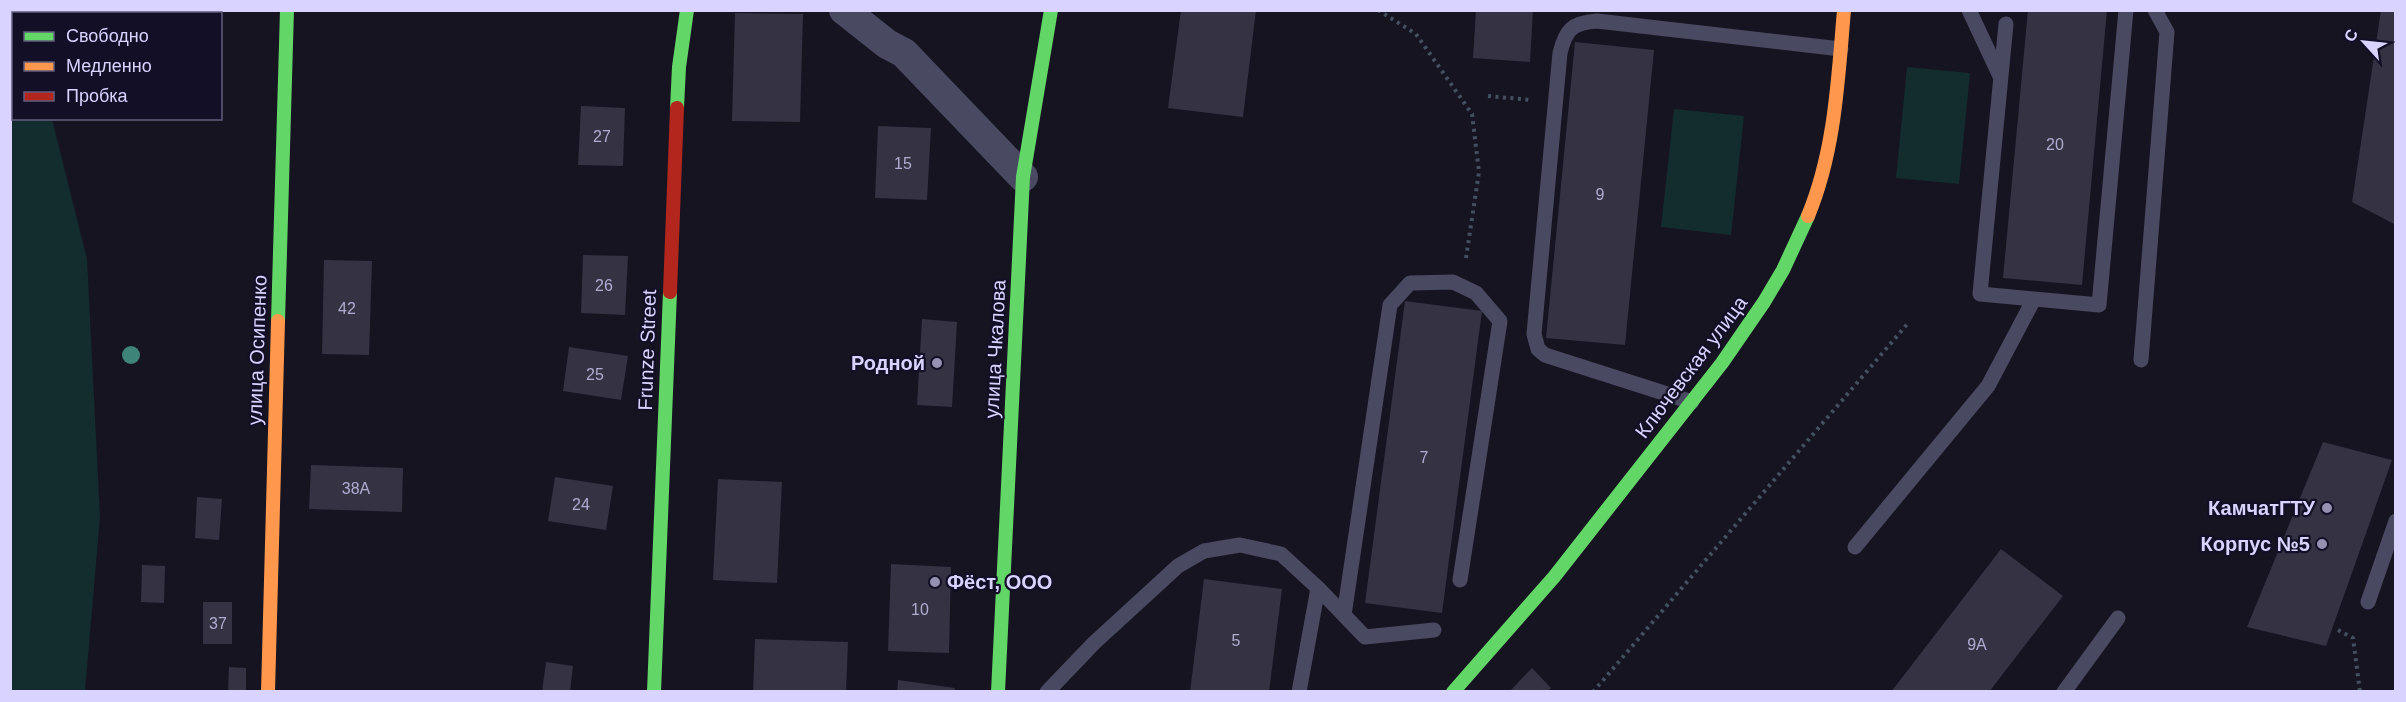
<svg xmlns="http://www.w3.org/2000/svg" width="2406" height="702" viewBox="0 0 2406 702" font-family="Helvetica,sans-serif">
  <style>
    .green { fill: #132c2d }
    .building { fill: #343243 }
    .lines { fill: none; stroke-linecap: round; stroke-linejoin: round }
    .path { stroke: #44505f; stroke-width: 4; stroke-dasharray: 3 4.5; stroke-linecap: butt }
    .lane { stroke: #4a4962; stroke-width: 15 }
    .street { stroke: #4a4962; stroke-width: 30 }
    .fast { stroke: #63d668; stroke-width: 14 }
    .slow { stroke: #ff974d; stroke-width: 14 }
    .jam { stroke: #b3261e; stroke-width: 14 }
    .tree { fill: #3e8478 }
    .poi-dot { fill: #9591b1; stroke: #130f26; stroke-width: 2 }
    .labels { text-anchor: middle; stroke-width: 4.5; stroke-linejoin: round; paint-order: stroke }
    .number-label { font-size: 16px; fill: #b0acd0 }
    .street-label { font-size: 20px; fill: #d9d4ff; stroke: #130f26 }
    .poi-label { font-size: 20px; font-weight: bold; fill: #d9d4ff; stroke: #130f26; text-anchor: end }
  </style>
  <rect width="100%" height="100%" fill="#161421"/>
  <path class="green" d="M10,11H138L134,14H14V118L52,119L87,259L100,517L85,691H11Z
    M1907,67L1970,73L1959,184L1896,178Z
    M1674,109L1744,116L1731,235L1661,227Z"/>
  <path class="building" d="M1181,10H1256L1243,117L1168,108Z
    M1476,10H1533L1530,62L1473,58Z
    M2028,10H2107L2082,285L2003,278Z
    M2381,10H2396V225L2352,202Z
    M735,13L803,14L800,122L732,121Z
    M1575,42L1654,50L1625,345L1546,338Z
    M581,106L625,108L623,166L578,165Z
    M878,126L931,128L927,200L875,198Z
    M583,255L628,256L625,315L581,313Z
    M324,260L372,261L369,355L322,354Z
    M1405,301L1482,311L1442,613L1365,603Z
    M922,319L957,322L952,407L917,405Z
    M569,347L628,356L621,400L563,391Z
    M2323,442L2392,460L2326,646L2247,627Z
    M311,465L403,468L402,512L309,509Z
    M555,477L613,486L606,530L548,521Z
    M718,479L782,482L777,583L713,580Z
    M197,497L222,499L219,540L195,538Z
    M2001,549L2063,596L1989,692H1891Z
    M891,564L951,567L949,653L888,651Z
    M142,565L165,566L164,603L141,602Z
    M1204,579L1282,589L1269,692H1190Z
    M203,602H232V644H203Z
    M755,639L848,642L846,692H753Z
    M546,662L573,666L570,692H542Z
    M229,667L246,668V692H228Z
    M1532,668L1551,688L1547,692H1509Z
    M898,680L955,688L954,692H897Z"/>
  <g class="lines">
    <path class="path" d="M1378,10L1416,34L1472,114L1479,172L1466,258
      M191,14L193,10
      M1488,96L1531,100
      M10,99H14
      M2338,630L2353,638L2360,692
      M1593,692L1909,322"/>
    <path class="lane" d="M1969,10L2000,76
      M2006,24L1980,294L2099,305L2126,10
      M2141,360L2167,32L2155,10
      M1692,402L1545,355L1538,349L1534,334L1560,53C1566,29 1572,23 1597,21L1841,49
      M1855,547L1988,386L2034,299
      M1318,588L1365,637L1434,630
      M2368,602L2396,521
      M1344,615L1390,305L1410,283L1453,282L1476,293L1500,321L1460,580
      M1047,692L1094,643L1178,566L1204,551L1240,545L1281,554L1318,588L1299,692
      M2064,692L2118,618"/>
    <path class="street" d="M844,10L887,44L904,53L1023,177"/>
    <path class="fast" d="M677,108L679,67L687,10
      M278,321L287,10
      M654,692L670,292
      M998,692L1023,177L1051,10
      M1453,692L1554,577L1722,363L1764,302L1783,270L1808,216"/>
    <path class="slow" d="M1808,216C1835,151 1838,80 1844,10
      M268,692L278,321"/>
    <path class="jam" d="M670,292L677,108"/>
  </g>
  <circle class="tree" cx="131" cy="355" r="9"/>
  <g class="poi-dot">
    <circle cx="937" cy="363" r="6"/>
    <circle cx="2327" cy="508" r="6"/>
    <circle cx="2322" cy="544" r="6"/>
    <circle cx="935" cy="582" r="6"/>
  </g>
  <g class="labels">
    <g class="number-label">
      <text x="602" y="142">27</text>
      <text x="2055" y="150">20</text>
      <text x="903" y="169">15</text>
      <text x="1600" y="200">9</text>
      <text x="604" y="291">26</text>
      <text x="347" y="314">42</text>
      <text x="595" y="380">25</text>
      <text x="1424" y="463">7</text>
      <text x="356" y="494">38А</text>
      <text x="581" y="510">24</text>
      <text x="920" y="615">10</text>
      <text x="218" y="629">37</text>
      <text x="1236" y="646">5</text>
      <text x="1977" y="650">9А</text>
    </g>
    <g class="street-label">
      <text transform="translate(995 349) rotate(-87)" y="7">улица Чкалова</text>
      <text transform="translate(257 350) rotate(-88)" y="7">улица Осипенко</text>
      <text transform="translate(647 350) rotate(-88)" y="7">Frunze Street</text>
      <text transform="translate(1691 367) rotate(-53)" y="7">Ключевская улица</text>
    </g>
    <g class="poi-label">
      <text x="925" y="370">Родной</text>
      <text x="2315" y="515">КамчатГТУ</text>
      <text x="2310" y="551">Корпус №5</text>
      <text x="947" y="589" text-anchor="start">Фёст, ООО</text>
    </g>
  </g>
  <rect width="2406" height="702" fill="none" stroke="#d9d4ff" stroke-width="24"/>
  <rect x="12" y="12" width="210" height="108" fill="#130f26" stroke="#625e7d" stroke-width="1.5"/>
  <rect x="24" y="32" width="30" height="9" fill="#63d668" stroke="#625e7d" stroke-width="1.5"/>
  <text x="66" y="42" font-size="18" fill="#d9d4ff">Свободно</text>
  <rect x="24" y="62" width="30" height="9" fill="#ff974d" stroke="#625e7d" stroke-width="1.5"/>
  <text x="66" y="72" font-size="18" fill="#d9d4ff">Медленно</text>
  <rect x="24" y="92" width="30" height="9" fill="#b3261e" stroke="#625e7d" stroke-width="1.5"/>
  <text x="66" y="102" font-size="18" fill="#d9d4ff">Пробка</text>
  <g transform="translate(2364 42) rotate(297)" stroke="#130f26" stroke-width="4.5" paint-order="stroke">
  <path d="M0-4.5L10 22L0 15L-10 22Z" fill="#d9d4ff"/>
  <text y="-9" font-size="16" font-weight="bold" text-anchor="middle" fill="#d9d4ff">С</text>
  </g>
</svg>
